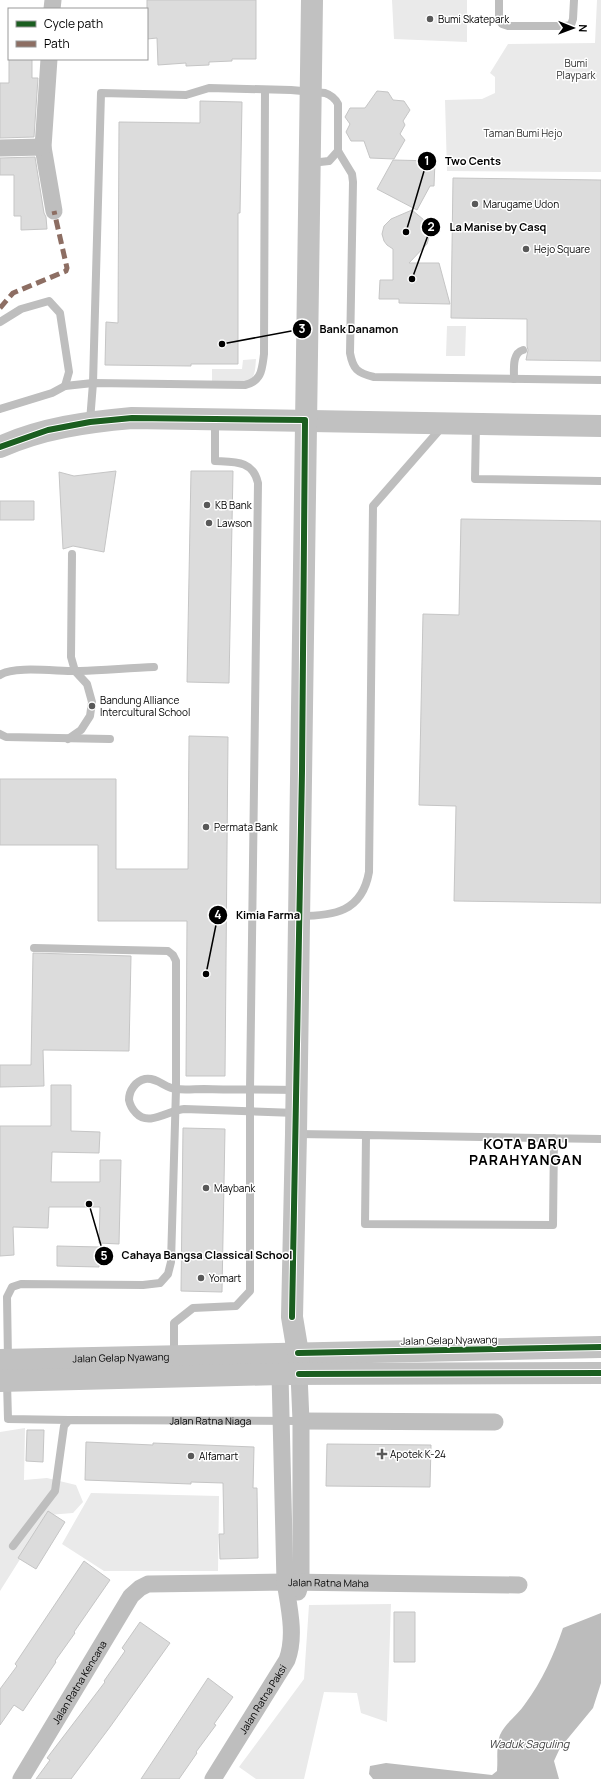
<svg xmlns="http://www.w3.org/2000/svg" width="601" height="1779" viewBox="0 0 601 1779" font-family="Manrope,sans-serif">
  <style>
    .green { fill: #eaeaea }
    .water { fill: #bcbcbc }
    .building { fill: #dcdcdc; stroke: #c5c5c5 }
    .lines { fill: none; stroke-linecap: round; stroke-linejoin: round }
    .lane { stroke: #bebebe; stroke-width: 8 }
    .street { stroke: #bebebe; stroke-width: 17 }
    .secondary { stroke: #c1c1c1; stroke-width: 22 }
    .quiet { stroke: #8d6e63; stroke-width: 5; stroke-dasharray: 10 5; stroke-linecap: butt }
    .cycleway-casing { stroke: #fff; stroke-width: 8 }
    .cycleway { stroke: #1b5e20; stroke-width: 6 }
    .poi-dot { fill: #595959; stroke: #fff; stroke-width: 1.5 }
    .labels { text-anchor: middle; stroke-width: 3; stroke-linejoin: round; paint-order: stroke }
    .poi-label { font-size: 10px; fill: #000; stroke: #fff; text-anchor: start }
    .park-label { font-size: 10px; fill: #2f2f2f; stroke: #fff }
    .street-label { font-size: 10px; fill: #000; stroke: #fff }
    .water-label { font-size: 11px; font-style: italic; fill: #404040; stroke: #fff }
    .district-label { font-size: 14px; font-weight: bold; letter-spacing: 1px; fill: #000; stroke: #fff }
    .leader { fill: none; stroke: #000; stroke-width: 1.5 }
    .callout-dot { fill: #000; stroke: #fff; stroke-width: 1.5 }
    .mark-label { font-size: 12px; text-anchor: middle; font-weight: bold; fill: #fff }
    .callout-label { font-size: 11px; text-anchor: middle; font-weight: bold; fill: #000; stroke: #fff; stroke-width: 3; stroke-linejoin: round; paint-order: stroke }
  </style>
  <rect width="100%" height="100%" fill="#fff"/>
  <path class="green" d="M392,0H467V42L394,39Z
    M597,0H601V172L447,171L445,100L482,99L495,93V77L490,73L508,44L595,43Z
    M447,326H466L465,356H446Z
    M256,359C255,369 256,377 247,383H212V369H242L243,360Z
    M25,1428L24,1480L47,1478L76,1485L83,1502L73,1513L48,1515L0,1591V1432Z
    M91,1493L219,1496L218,1571H104L62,1544Z
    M391,1604L387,1722L361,1713L357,1693L324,1692L304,1779H256L239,1767L304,1679L309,1605Z"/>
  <path class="water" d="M601,1613V1683L593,1708L560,1748L554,1761L559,1779H373L369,1774L370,1766L386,1763L492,1775L497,1771C498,1760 496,1746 500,1735C505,1723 518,1715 525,1704C542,1681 554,1655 563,1628Z"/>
  <path class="building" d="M147,0H256V59H232V61L209,62V65L186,66V63L158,65L157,38L147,39Z
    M9,59H32V78H38L34,137L0,138V83H9Z
    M377,91L388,92L393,100L404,101L410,110L403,121L405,125L400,134L405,140L394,159L370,158L364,141H351L346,132L350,124L345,117L350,108H365Z
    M200,101L242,102L240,213H238V364H191V366L105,365L106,322L118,323L119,122L200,123Z
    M35,157L44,213L46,217L47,229L21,230V216H14V175H0V158Z
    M393,160L435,161L434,186H430L417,210L377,189Z
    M453,178L601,180V361L526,360L528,350L527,346V319L451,318Z
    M412,210L424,220L430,234L427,244L409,263H439L450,304L399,303V299H379L380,280H393V249L387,245L384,241L382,234L384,226L391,219Z
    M116,471L104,552L73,546L63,549L59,472L74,476Z
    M191,471H233L229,683L187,682Z
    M0,501H34V520H0Z
    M461,519L601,521V903L454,901L456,806L419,805L423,614L459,615Z
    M189,736L228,737L225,1076H186L187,921H98V845H0V779H116V869H188Z
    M33,953L131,956L129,1051L43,1050L44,1086L0,1087V1065H31Z
    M51,1085H71V1131L100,1132L99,1153L52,1152L51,1182H100V1160H121L119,1244L99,1243L100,1207H49L48,1228L13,1227L14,1255L0,1256V1126H51Z
    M183,1128L225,1129L222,1292L181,1291Z
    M57,1246L100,1247L99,1267L57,1266Z
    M27,1430H44L43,1462L26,1461Z
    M86,1442L153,1445V1443L254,1447L253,1488H257L258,1558L220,1559L219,1534H224L223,1483L191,1482V1484L85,1480Z
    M327,1444L431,1445L430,1487L326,1486Z
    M48,1511L65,1522L36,1569L18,1558Z
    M84,1561L110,1580L74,1632L75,1633L55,1661L56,1662L23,1711L14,1705L0,1725V1689L17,1666L15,1664Z
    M394,1612H415V1662H394Z
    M140,1622L170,1643L110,1727L71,1779H36L50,1760L47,1758L105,1682L104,1681L125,1651L122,1648Z
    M208,1678L233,1697L214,1724L216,1725L196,1752L197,1753L179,1779H141Z"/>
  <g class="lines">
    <g class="lane">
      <path d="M499,0V19L502,24L508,26H565L571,25L573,19L574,0"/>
      <path d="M311,163L329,161L338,151"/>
      <path d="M0,322L21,309L49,301L60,313L69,372L65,386L52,393L0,409"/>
      <path d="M514,379C514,369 512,353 523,350"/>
      <path d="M65,386L93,383L245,385C262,381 262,369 264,354L265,90"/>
      <path d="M90,421L93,383L101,93L186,95L209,88L291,90L325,93C331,95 335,98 338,104V151L352,174L353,182L350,353C353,369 357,373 374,377L601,380"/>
      <path d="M476,425L475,479L601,481"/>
      <path d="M0,675C14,665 61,672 80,671C105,670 130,668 154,667"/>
      <path d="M0,734L6,737L110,739"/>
      <path d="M68,739L81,730L90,716L92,702L87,684L75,671L71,657L72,554"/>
      <path d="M299,916C334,916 362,912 369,872L373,506L442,427"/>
      <path d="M296,1113L184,1109C169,1110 149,1127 136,1113C132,1109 130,1105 129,1100C129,1090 136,1081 145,1079C157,1077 165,1088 176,1089C185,1090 195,1089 204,1089C235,1090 265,1089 296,1090"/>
      <path d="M297,1134L366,1135"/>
      <path d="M554,1138L553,1225L365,1224L366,1135L601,1139"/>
      <path d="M174,1356V1323L193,1308L236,1306L250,1291V1090L258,483C253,460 234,462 215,461V421"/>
      <path d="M8,1360L7,1297L12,1287L21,1284L143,1285L160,1283L168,1274L171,1262L176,1089V961L173,955L168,951L34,948"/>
      <path d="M7,1382L8,1419L69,1420"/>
      <path id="s1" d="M13,1546L55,1491L64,1426L69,1420L301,1421"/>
    </g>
    <g class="street">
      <path d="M52,9L53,0"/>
      <path d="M49,59L43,147L54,211"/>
      <path d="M0,148L43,147"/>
      <path d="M301,1421L495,1422"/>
      <path d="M298,1592L301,1582V1421L299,1374"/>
      <path id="s2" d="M21,1779L131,1596L140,1588L148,1584L285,1582L519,1585"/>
      <path id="s3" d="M213,1779L287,1660C296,1636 289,1607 285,1582L280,1374"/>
    </g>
    <g class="secondary">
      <path d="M0,447C42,428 87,422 132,418L601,426"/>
      <path id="s4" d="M0,1360L601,1347"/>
      <path d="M299,1374L298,1353L292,1317L296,1134L312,0"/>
      <path d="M0,1381L280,1374L601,1373"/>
    </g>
    <path class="quiet" d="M0,308L13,293L66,271L67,268L54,211"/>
    <g class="cycleway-casing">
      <path id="cycleway" d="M0,447L48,430L90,422L132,418L305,420L302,771L292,1317
        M298,1353L601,1347
        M299,1374L601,1373"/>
    </g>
    <use href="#cycleway" class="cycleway"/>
  </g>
  <g class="poi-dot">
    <circle cx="430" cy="19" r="4"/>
    <circle cx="475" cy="204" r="4"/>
    <circle cx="526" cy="249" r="4"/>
    <circle cx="207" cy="505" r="4"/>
    <circle cx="209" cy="523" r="4"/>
    <circle cx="92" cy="706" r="4"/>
    <circle cx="206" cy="827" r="4"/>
    <circle cx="206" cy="1188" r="4"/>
    <circle cx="201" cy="1278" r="4"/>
    <path d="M380 1448h4v4h4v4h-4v4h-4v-4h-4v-4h4z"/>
    <circle cx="191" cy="1456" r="4"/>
  </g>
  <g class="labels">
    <g class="poi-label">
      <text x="438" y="23">Bumi Skatepark</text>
      <text x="483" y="208">Marugame Udon</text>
      <text x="534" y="253">Hejo Square</text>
      <text x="215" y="509">KB Bank</text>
      <text x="217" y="527">Lawson</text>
      <text x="100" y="704">Bandung Alliance<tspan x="100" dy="12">Intercultural School</tspan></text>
      <text x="214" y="831">Permata Bank</text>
      <text x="214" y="1192">Maybank</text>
      <text x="209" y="1282">Yomart</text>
      <text x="390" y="1458">Apotek K-24</text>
      <text x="199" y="1460">Alfamart</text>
    </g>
    <g class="park-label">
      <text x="576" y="67">Bumi<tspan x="576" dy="12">Playpark</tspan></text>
      <text x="523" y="137">Taman Bumi Hejo</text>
    </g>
    <g class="street-label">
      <text transform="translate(449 1340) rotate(-1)" y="4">Jalan Gelap Nyawang</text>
      <text dy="4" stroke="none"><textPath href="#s4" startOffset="121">Jalan Gelap Nyawang</textPath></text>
      <text dy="4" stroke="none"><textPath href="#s1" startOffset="284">Jalan Ratna Niaga</textPath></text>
      <text dy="4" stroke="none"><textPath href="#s2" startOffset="415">Jalan Ratna Maha</textPath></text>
      <text dy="4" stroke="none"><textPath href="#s2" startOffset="113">Jalan Ratna Kencana</textPath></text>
      <text dy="4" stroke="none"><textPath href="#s3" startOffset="94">Jalan Ratna Paksi</textPath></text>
    </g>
    <g class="water-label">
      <text x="529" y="1748">Waduk Saguling</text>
    </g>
    <g class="district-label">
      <text x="526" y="1149">KOTA BARU<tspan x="526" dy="16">PARAHYANGAN</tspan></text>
    </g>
  </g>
  <path class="leader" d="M406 232L427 161M412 279L431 227M222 344L302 329M206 974L218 915M89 1204L104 1256"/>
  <g class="callout-dot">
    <circle cx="406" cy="232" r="4"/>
    <circle cx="412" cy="279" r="4"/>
    <circle cx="222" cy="344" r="4"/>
    <circle cx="206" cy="974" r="4"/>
    <circle cx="89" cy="1204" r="4"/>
    <circle cx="427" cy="161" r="10"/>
    <circle cx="431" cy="227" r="10"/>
    <circle cx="302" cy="329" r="10"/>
    <circle cx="218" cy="915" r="10"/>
    <circle cx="104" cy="1256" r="10"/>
  </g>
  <g class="mark-label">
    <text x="427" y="165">1</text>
    <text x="431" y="231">2</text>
    <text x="302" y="333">3</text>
    <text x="218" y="919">4</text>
    <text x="104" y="1260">5</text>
  </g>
  <g class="callout-label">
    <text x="473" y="165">Two Cents</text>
    <text x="498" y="231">La Manise by Casq</text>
    <text x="359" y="333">Bank Danamon</text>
    <text x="268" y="919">Kimia Farma</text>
    <text x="207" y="1259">Cahaya Bangsa Classical School</text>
  </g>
  <rect x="8" y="8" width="140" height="52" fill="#ffffff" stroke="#999999"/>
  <rect x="16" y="21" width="20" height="6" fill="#1b5e20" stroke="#999999"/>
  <text x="44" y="28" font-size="12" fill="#000000">Cycle path</text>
  <rect x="16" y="41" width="20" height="6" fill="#8d6e63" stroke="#999999"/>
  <text x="44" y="48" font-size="12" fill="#000000">Path</text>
  <g transform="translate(573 28) rotate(91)" stroke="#ffffff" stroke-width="3" paint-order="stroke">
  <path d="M0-3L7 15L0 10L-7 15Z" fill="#000000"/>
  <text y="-6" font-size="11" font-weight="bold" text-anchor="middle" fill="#000000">N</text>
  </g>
</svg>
